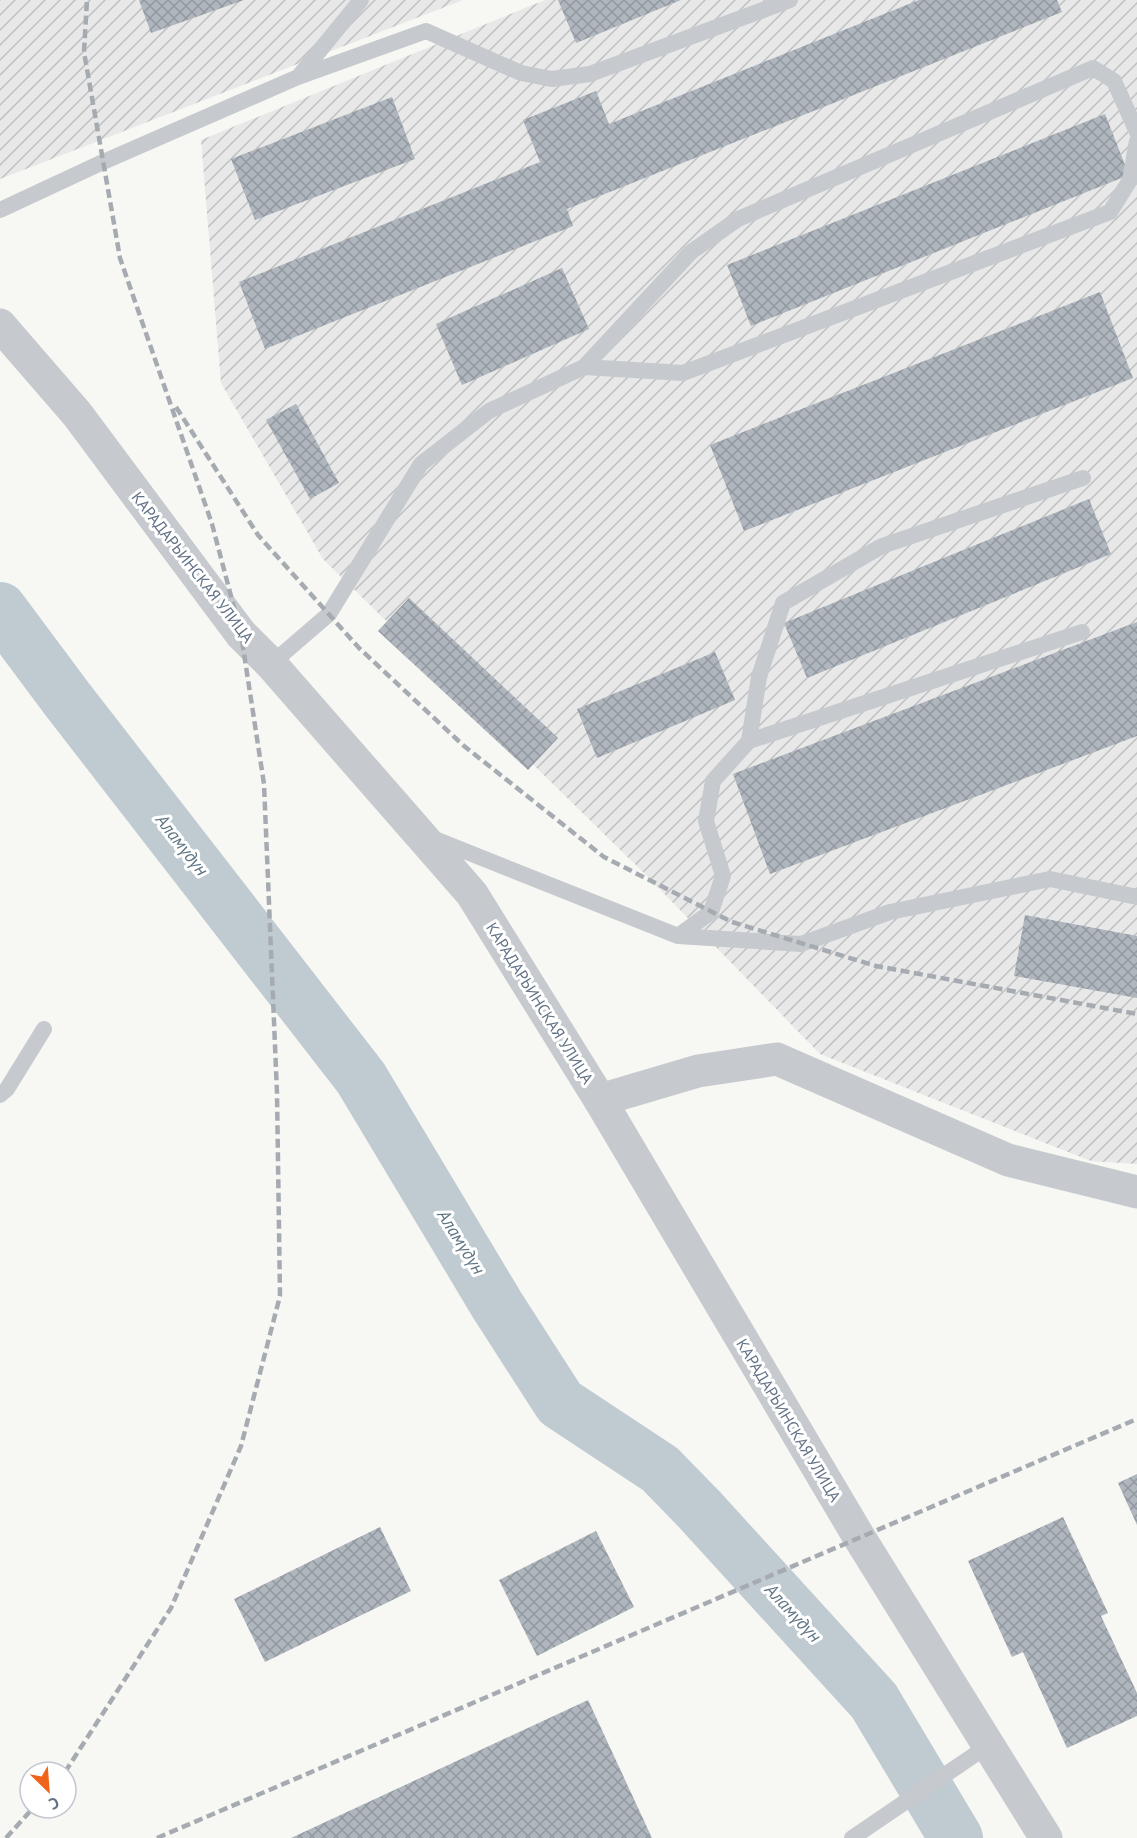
<svg xmlns="http://www.w3.org/2000/svg" width="1137" height="1838" viewBox="0 0 1137 1838" font-family="'PT Sans',sans-serif">
  <style>
    .industrial { fill: url(#industrial-furrows) }
    .lines { fill: none; stroke-linecap: round; stroke-linejoin: round }
    .river { stroke: #c0cbd1; stroke-width: 54 }
    .building { fill: url(#building-cross-hatch) }
    .service { stroke: #c6c9cd; stroke-width: 16 }
    .minor { stroke: #c6c9cd; stroke-width: 33 }
    .tertiary { stroke: #c6c9cd; stroke-width: 33 }
    .rail { stroke: #a6abb2; stroke-width: 4.5; stroke-dasharray: 9 4.5; stroke-linecap: butt }
    .labels { text-anchor: middle; stroke-width: 6; stroke-linejoin: round; paint-order: stroke }
    .street-label { font-size: 16px; fill: #647387; stroke: #fff }
    .water-label { font-size: 18px; font-style: italic; fill: #5f7683; stroke: #fff }
  </style>
  <defs>
    <pattern id="industrial-furrows" width="10" height="10" patternUnits="userSpaceOnUse" patternTransform="scale(1.5)"><rect width="10" height="10" fill="#e7e8e7"/><path d="M-1 1l2-2M0 10L10 0M9 11l2-2" fill="none" stroke="#bfc0c1"/></pattern>
    <pattern id="building-cross-hatch" width="8" height="8" patternUnits="userSpaceOnUse" patternTransform="scale(1.5)"><rect width="8" height="8" fill="#afb6bd"/><path d="M0 0l8 8M0 8l8-8" fill="none" stroke="#92989f"/></pattern>
  </defs>
  <rect width="100%" height="100%" fill="#f7f7f3"/>
  <path class="industrial" d="M0,0H463L0,179Z
    M545,0H1137V1164L1091,1161L820,1054L646,875L323,559L221,383L201,140Z"/>
  <g class="lines">
    <path class="river" d="M0,609L67,699L361,1078L497,1305L560,1403L660,1469L699,1509L874,1701L956,1838"/>
  </g>
  <path class="building" d="M139,0H244L151,33Z
    M558,0H681L576,43Z
    M919,0H1057L1062,12L567,209L573,226L265,349L239,282L540,162L523,120L596,91L609,124Z
    M392,97L415,159L255,220L231,159Z
    M1105,114L1129,175L751,326L727,265Z
    M562,268L589,329L462,385L436,324Z
    M1100,292L1133,378L744,531L710,445Z
    M296,404L339,483L310,499L266,420Z
    M1089,499L1111,554L807,678L784,623Z
    M409,598L558,738L528,770L378,631Z
    M1137,622V736L770,874L733,774Z
    M715,652L735,700L597,758L577,709Z
    M1025,915L1137,936V998L1014,976Z
    M1137,1474V1525L1118,1483Z
    M1063,1517L1108,1613L1101,1616L1137,1693V1716L1067,1748L1023,1652L1012,1657L968,1561Z
    M380,1527L411,1591L265,1662L234,1599Z
    M596,1531L634,1607L537,1656L499,1580Z
    M588,1700L652,1838H291Z"/>
  <g class="lines">
    <path class="service" d="M299,76L361,0
      M0,210L103,162L298,77L426,31L521,73L552,79L590,74L790,0
      M584,367L691,252L738,219L1093,68L1114,81L1137,132
      M271,664L329,614L421,464L489,411L584,367L683,373L1110,212L1130,180L1137,141
      M749,741L1082,632
      M432,838L678,936L801,944L890,912L1050,879L1137,897
      M678,936L711,912L723,876L706,821L713,781L749,741L759,677L783,603L882,546L1083,478
      M0,1095L7,1089L44,1029
      M852,1838L989,1745"/>
    <path class="minor" d="M600,1100L698,1071L777,1059L1008,1160L1137,1192"/>
    <path class="tertiary" d="M0,325L77,414L241,634L271,664L472,894L600,1100L859,1537L1046,1838"/>
    <path class="rail" d="M176,407L258,535L359,648L464,746L604,857L732,922L876,966L1137,1014
      M65,1772L171,1608L241,1446L280,1296L277,1093L264,784L241,634L212,524L120,258L84,52L87,0
      M6,1838L33,1808
      M157,1838L1137,1419"/>
  </g>
  <g class="labels">
    <g class="street-label">
      <text transform="translate(193 567) rotate(52)" y="6">КАРАДАРЬИНСКАЯ УЛИЦА</text>
      <text transform="translate(540 1003) rotate(58)" y="6">КАРАДАРЬИНСКАЯ УЛИЦА</text>
      <text transform="translate(789 1420) rotate(59)" y="6">КАРАДАРЬИНСКАЯ УЛИЦА</text>
    </g>
    <g class="water-label">
      <text transform="translate(182 845) rotate(52)" y="6">Аламүдүн</text>
      <text transform="translate(461 1242) rotate(58)" y="6">Аламүдүн</text>
      <text transform="translate(793 1613) rotate(47)" y="6">Аламүдүн</text>
    </g>
  </g>
  <g transform="translate(48 1790) rotate(155)"><circle r="28" fill="#ffffff" stroke="#c1c7cf" stroke-width="1.5"/>
  <path d="M0-4.5L10 22L0 15L-10 22Z" fill="#f0631a"/>
  <text y="-9" font-size="16" font-weight="bold" text-anchor="middle" fill="#647387">С</text>
  </g>
</svg>
